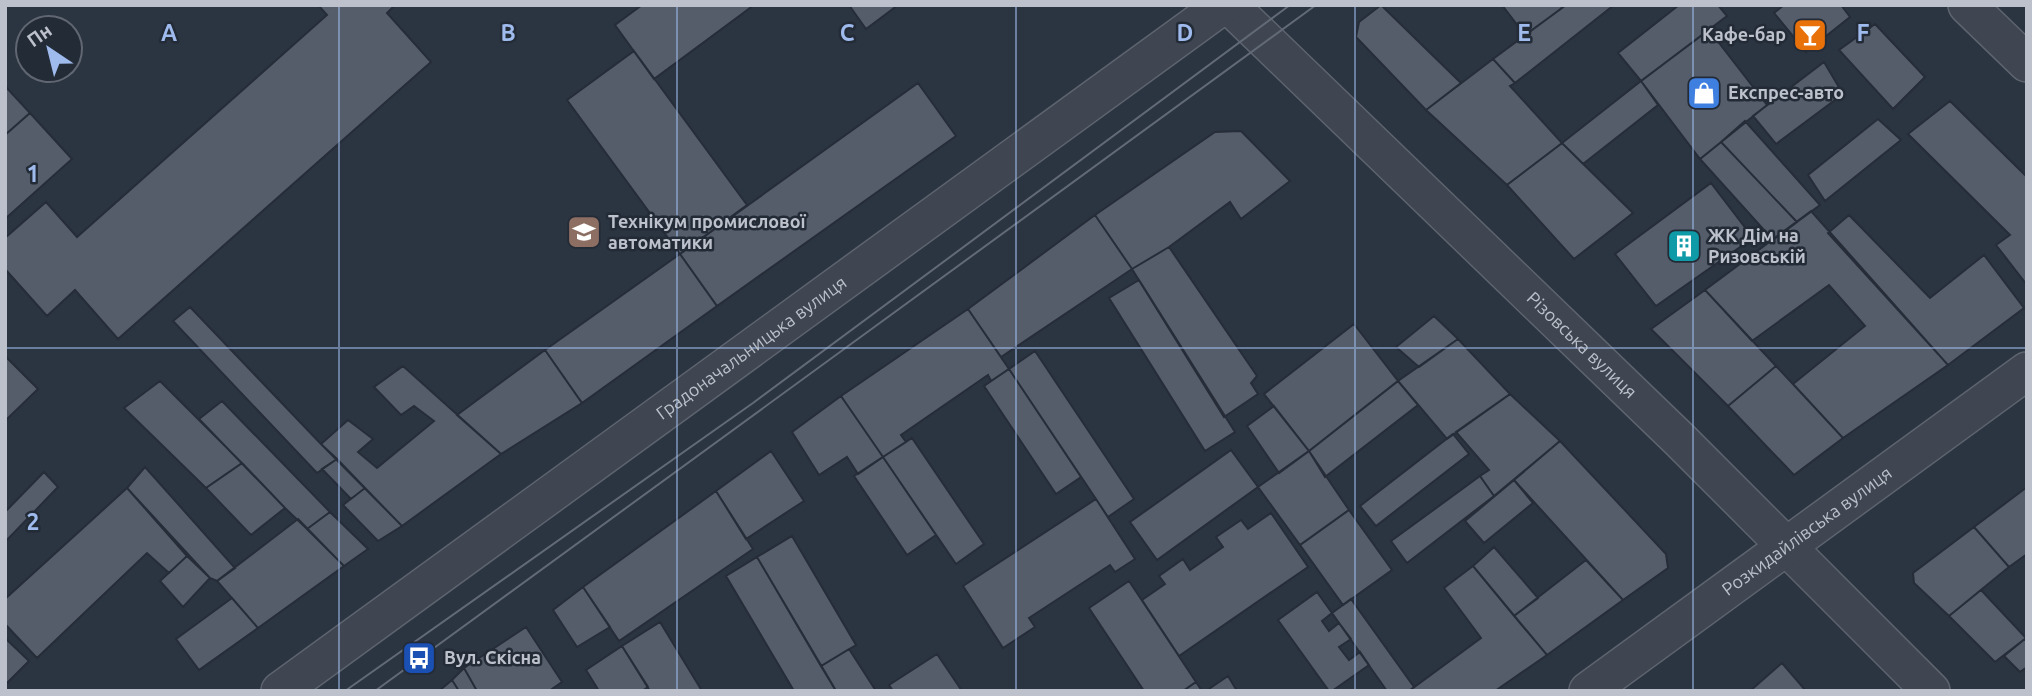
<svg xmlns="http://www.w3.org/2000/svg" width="2032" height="696" viewBox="0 0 2032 696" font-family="Ubuntu,sans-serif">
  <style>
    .building { fill: #555d6b; stroke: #262d39; stroke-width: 2 }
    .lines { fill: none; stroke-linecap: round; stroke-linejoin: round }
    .minor-casing { stroke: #5d646f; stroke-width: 40 }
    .minor { stroke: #3f4651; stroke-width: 37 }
    .tram { stroke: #626a77; stroke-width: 2 }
    .grid { fill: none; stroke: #9fbbed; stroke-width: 2; stroke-opacity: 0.55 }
    .labels { text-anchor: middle; stroke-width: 5; stroke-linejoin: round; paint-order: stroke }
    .poi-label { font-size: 18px; font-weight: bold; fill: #bcc1cb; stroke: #232b37; text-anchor: start }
    .street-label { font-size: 18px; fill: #bcc1cb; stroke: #232b37 }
    .grid-label { font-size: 23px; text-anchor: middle; font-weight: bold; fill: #9fbbed; stroke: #232b37; stroke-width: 5; stroke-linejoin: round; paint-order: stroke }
  </style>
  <rect width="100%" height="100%" fill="#2b3441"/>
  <path class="building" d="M318,5H395L387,13L431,62L118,339L75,290L47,316L5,269V238L46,202L77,237L327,15Z
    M642,5H754L654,79L615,25Z
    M849,5H898L866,29Z
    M1381,5L1461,83L1426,110L1356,37L1359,22Z
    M1502,5H1560L1562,8L1525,35Z
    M1566,5H1614L1515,83L1493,59Z
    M1679,5H1718L1727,16L1641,81L1618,53Z
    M1784,5H1841L1850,17L1806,52L1774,13Z
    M1875,24L1925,77L1893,109L1839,50Z
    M1709,30L1767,105L1700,159L1641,81Z
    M634,51L747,205L680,254L567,100Z
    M1493,59L1515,83L1510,86L1562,143L1507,185L1426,110Z
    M1824,62L1843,94L1776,144L1753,116Z
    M1641,81L1658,105L1583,164L1562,143Z
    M918,83L956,136L717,306L680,254Z
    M5,86L30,113L5,135Z
    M1950,101L2027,177V285L1996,245L2010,235L1908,134Z
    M30,113L72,159L5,219V135Z
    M1878,119L1901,140L1825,201L1808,175Z
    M1745,121L1820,205L1797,222L1721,142Z
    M1241,131L1290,181L1241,219L1230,202L1169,247L1132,269L1095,215L1215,132Z
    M1721,142L1797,222L1773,240L1700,159Z
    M1562,143L1633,213L1574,259L1507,185Z
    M1711,183L1753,238L1656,306L1615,254Z
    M1811,211L1948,365L1843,438L1793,384L1865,326L1829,285L1752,341L1705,290Z
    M1095,215L1132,269L1001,357L968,309Z
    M1849,215L1930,298L1984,255L2024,308L1948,365L1828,233Z
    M1169,247L1257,376L1251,383L1258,394L1224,417L1132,269Z
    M680,254L717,306L582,403L545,350Z
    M1139,280L1235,432L1205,451L1109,298Z
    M1705,290L1776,366L1728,406L1651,329Z
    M190,307L321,444L337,459L317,473L173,321Z
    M968,309L1009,369L991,381L988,375L901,435L906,442L883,457L841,396Z
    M1434,316L1458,339L1419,367L1396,347Z
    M1354,324L1398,381L1309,451L1264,394Z
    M1458,339L1510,394L1447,439L1398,381Z
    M545,350L582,403L501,454L457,415Z
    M1035,351L1134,499L1108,517L1009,369Z
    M5,356L38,389L5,421Z
    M403,366L501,454L402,526L321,444L348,420L373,439L358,452L377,468L434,421L414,406L401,415L374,387Z
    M1776,366L1843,438L1794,475L1728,406Z
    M1009,369L1081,477L1056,494L984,386Z
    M160,381L242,463L206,488L124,408Z
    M1398,381L1418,405L1325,477L1309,451Z
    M1510,394L1560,441L1494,496L1480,476L1489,470L1456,432Z
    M841,396L883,457L858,474L847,457L819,475L792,432Z
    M222,401L330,512L307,529L285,508L199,419Z
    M1274,406L1309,451L1279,473L1247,426Z
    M1453,434L1469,454L1376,526L1360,506Z
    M912,438L984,544L956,564L883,457Z
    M1560,441L1666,554L1668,568L1623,600L1514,480Z
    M1231,450L1258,487L1157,560L1130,522Z
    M771,451L804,501L746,539L716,491Z
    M1309,451L1349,510L1300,545L1258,487Z
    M883,457L936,535L907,555L854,476Z
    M337,459L365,488L351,499L322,469Z
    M242,463L285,508L251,535L206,488Z
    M145,467L235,568L217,581L210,578L127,488Z
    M44,472L58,487L5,542V512Z
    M1480,476L1494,496L1407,563L1391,541Z
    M1514,480L1533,503L1484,543L1465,521Z
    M2027,487V554L2009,567L1974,527Z
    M127,488L187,556L169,573L147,553L37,658L5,624V599Z
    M365,488L402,526L378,541L343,505Z
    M716,491L753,549L619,641L583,587Z
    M1096,499L1135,559L1115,572L1110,565L1029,618L1035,627L1003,648L963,586Z
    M1349,510L1392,570L1343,605L1300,545Z
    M330,512L368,549L344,566L307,529Z
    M1271,513L1308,567L1179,656L1142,600L1165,584L1159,576L1183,559L1190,570L1223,547L1216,537L1241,520L1248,529Z
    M298,519L344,566L258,628L217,581Z
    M1974,527L2009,567L1949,616L1914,583L1913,573Z
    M792,536L856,645L821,666L757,557Z
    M1494,547L1538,598L1514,616L1473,566Z
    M187,556L210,578L183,607L160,581Z
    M757,557L835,689L832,691H794L726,576Z
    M1586,560L1623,600L1547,655L1514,616Z
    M1473,566L1547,655L1495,691H1409L1481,638L1444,588Z
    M1129,581L1196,682L1183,691H1144L1089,608Z
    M583,587L610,627L577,647L553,610Z
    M1981,590L2026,638L1995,662L1949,616Z
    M1317,592L1332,613L1322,621L1329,631L1339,623L1351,639L1339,647L1349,660L1360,652L1369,665L1332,691H1329L1278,620Z
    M232,598L258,628L199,670L176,639Z
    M1351,599L1414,687L1409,691H1387L1332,613Z
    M660,622L702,691H650L622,646Z
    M526,627L562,682L549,691H477L464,668Z
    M5,638L29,661L5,685Z
    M2026,638L2027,667L2020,672L2004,656Z
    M622,646L648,687L642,691H599L586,670Z
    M849,649L876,691H836L821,666Z
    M937,654L962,691H893L889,685Z
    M1782,663L1806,691H1750Z
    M464,668L477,691H459L452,680Z
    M1228,676L1237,691H1206Z
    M452,680L459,691H439Z
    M1196,682L1202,691H1183Z"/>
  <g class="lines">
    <g class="minor-casing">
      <g id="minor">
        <path id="s1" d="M1229,5L1680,440L1931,691"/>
        <path d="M1967,5L2027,63"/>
        <path id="s2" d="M280,691L1223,5"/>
        <path id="s3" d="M1588,691L2027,371"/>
      </g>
    </g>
    <use href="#minor" class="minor"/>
    <path class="tram" d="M345,691L753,403L1290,5
      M375,691L1316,5"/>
  </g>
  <path class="grid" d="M339,5V691M677,5V691M1016,5V691M1355,5V691M1693,5V691M5,348H2027"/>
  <defs>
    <g id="bar-square" transform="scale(1.75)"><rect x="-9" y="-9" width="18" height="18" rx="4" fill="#e8710a" stroke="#232b37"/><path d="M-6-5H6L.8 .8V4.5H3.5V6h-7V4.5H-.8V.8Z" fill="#fff"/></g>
    <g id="shop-square" transform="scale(1.75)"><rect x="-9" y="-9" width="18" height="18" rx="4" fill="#3f7fe0" stroke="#232b37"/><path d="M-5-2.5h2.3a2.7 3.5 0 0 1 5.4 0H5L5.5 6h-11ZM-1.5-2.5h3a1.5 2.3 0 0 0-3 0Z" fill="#fff"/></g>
    <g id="university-square" transform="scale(1.75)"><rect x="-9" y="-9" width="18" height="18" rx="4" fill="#8d6e63" stroke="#232b37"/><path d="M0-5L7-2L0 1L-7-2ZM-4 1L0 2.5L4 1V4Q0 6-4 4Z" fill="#fff"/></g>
    <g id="building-square" transform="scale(1.75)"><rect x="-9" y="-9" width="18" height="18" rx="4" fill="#0f9aa8" stroke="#232b37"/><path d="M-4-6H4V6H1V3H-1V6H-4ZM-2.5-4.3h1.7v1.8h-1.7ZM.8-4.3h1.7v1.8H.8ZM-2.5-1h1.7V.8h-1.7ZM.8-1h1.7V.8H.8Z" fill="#fff"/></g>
    <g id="bus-square" transform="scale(1.75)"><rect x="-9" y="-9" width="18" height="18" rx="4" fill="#1a4fb4" stroke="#232b37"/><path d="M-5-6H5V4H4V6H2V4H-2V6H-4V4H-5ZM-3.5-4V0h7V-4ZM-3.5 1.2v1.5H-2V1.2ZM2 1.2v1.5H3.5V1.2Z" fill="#fff"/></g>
  </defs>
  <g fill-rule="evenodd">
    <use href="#bar-square" x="1810" y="35"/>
    <use href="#shop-square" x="1704" y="93"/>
    <use href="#university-square" x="584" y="232"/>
    <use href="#building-square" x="1684" y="246"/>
    <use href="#bus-square" x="419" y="658"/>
  </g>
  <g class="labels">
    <g class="poi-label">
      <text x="1786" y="41" text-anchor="end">Кафе-бар</text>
      <text x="1728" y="99">Експрес-авто</text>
      <text x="608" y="228">Технікум промислової<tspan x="608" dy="21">автоматики</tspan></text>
      <text x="1708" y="242">ЖК Дім на<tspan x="1708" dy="21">Ризовській</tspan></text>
      <text x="444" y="664">Вул. Скісна</text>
    </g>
    <g class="street-label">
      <text dy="6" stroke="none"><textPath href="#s1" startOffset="490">Різовська вулиця</textPath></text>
      <text dy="6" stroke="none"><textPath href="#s2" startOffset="583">Градоначальницька вулиця</textPath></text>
      <text dy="6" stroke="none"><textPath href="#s3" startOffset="271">Розкидайлівська вулиця</textPath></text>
    </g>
  </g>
  <g class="grid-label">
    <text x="169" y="41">A</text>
    <text x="508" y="41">B</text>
    <text x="847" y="41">C</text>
    <text x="1185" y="41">D</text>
    <text x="1524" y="41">E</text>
    <text x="1863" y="41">F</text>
    <text x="33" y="182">1</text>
    <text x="33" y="530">2</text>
  </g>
  <rect width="2032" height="696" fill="none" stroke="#bcc1cb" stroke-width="14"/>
  <g transform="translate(49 49) rotate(325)"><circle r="33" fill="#232b37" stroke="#606772" stroke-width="2"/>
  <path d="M0-5L12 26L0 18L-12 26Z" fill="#9fbbed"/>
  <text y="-10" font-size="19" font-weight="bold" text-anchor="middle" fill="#bcc1cb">Пн</text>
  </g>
</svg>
